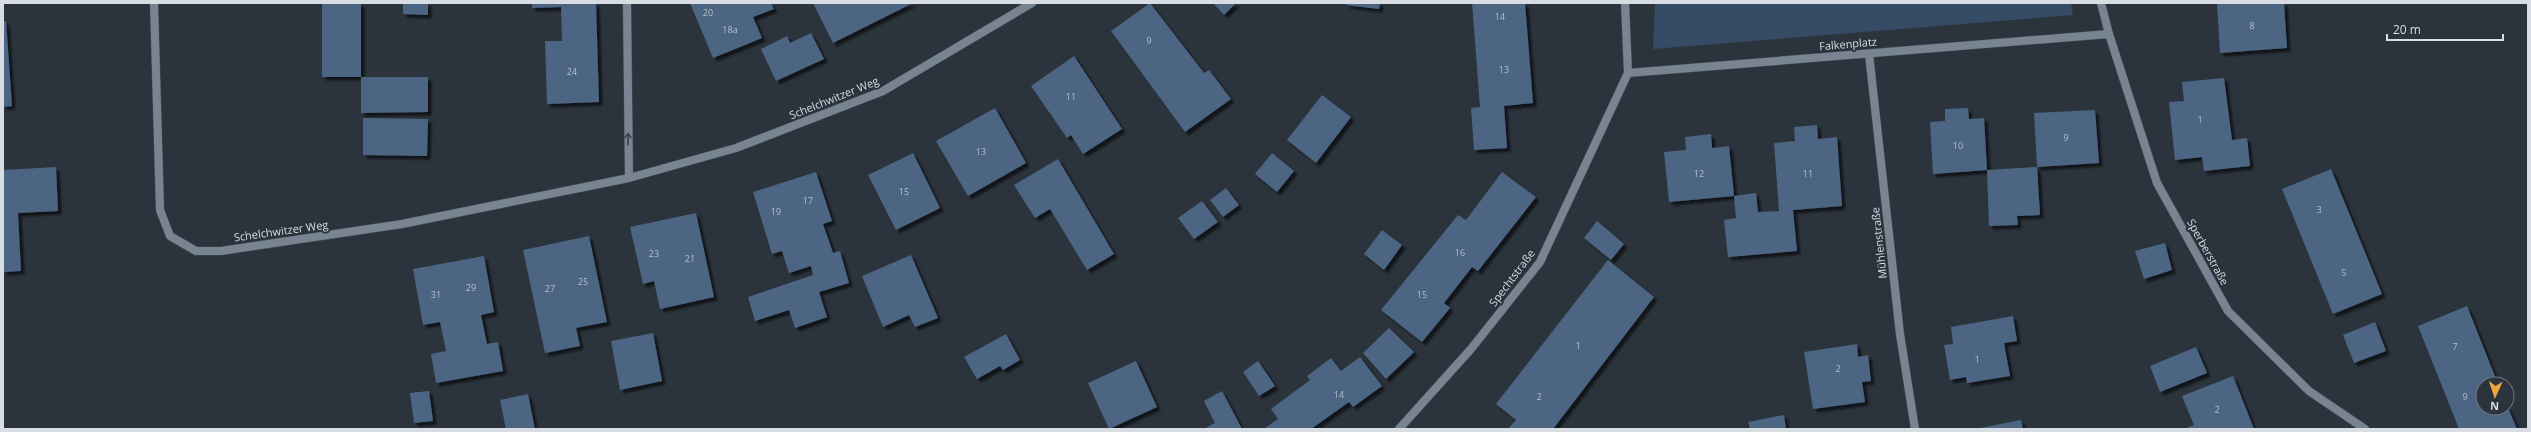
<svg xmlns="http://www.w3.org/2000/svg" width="2531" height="432" viewBox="0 0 2531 432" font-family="'Open Sans',sans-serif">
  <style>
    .green { fill: #364b64 }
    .building { fill: #4c6583; filter: url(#shadow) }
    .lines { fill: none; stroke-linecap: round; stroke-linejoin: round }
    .street-casing { stroke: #474e57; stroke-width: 9 }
    .street { stroke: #788492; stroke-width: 8 }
    .oneway { stroke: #3a434d }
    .labels { text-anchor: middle; stroke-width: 4; stroke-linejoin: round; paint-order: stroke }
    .number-label { font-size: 9px; fill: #b5bfcc }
    .street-label { font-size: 11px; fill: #d8dde4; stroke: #2b333c }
  </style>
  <defs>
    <filter id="shadow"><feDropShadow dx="3.5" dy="3.5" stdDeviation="1" flood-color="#0009"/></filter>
  </defs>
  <rect width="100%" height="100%" fill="#2b333c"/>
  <path class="green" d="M1655,3H2071L2073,15L1653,49Z"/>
  <path class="building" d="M322,3H361V77H322Z
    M403,3H428V15L403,14Z
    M532,3H596L599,102L547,104L545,41H562L561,7L532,8Z
    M690,3H771L774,9L753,17L762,38L713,58Z
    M813,3H913L833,43Z
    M1150,3L1204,73L1209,70L1231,99L1185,132L1111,31Z
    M1213,3H1236L1224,15Z
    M1347,3H1380L1379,9L1346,5Z
    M1472,3H1525L1533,103L1504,106L1507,148L1474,150L1471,108L1480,107Z
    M2217,3H2284L2287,48L2220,53Z
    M3,21H6L12,106L3,107Z
    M811,33L824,59L776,81L761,49L787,36L790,43Z
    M1074,56L1122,129L1083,154L1071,135L1067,138L1031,86Z
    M361,77H428V112L361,113Z
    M2224,78L2232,140L2247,138L2250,166L2204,171L2202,157L2175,160L2169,102L2184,101L2182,82Z
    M1322,95L1351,117L1316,163L1287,140Z
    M995,108L1026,163L968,196L936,141Z
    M1968,108L1969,119L1984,118L1987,170L1933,174L1930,122L1945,121V109Z
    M2095,110L2099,163L2037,167L2034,113Z
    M363,118L428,119L427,156L363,155Z
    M1817,125L1818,139L1837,137L1842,206L1793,210L1797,251L1728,257L1724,220L1736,218L1734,196L1756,193L1758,212L1779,211L1774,143L1795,141L1794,127Z
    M1711,134L1712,148L1729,146L1734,196L1669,202L1664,152L1686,150L1685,137Z
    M913,153L940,208L896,230L868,175Z
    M1272,153L1294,171L1277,192L1255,174Z
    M1058,159L1114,254L1087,270L1050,209L1035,218L1014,185Z
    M56,167L58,211L18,213L21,271L3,272V170Z
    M2037,167L2040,215L2017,216L2018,225L1989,226L1987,170Z
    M2331,169L2382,294L2333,314L2282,189Z
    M816,172L832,221L823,224L833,253L840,251L849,283L819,292L827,317L795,328L789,310L755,321L748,297L813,275L811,266L789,273L782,251L772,254L753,192Z
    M1502,172L1536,197L1478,271L1472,267L1444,303L1450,308L1422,342L1381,310L1458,215L1466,220Z
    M1226,188L1239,205L1223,217L1210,200Z
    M1202,201L1218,222L1194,239L1178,218Z
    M696,213L714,297L660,309L654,281L643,284L630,227Z
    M1597,221L1624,244L1611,260L1584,238Z
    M1382,230L1402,245L1384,270L1364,254Z
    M589,236L607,322L576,328L580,346L545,353L523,250Z
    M2165,243L2172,270L2144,279L2135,251Z
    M911,255L938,318L915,327L909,315L883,327L862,276Z
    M484,256L494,312L481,315L487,344L498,342L503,371L436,383L431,354L446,351L440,322L423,325L413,269Z
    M1608,260L1654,297L1553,429H1508L1516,420L1496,404Z
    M2467,306L2498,384H2483V408H2508L2517,429H2459L2418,326Z
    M2013,316L2017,341L2004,343L2010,376L1967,383L1966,377L1950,380L1944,345L1953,344L1951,327Z
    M2375,322L2386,351L2354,363L2343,335Z
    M1389,328L1414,352L1386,379L1363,353Z
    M653,333L662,381L620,390L611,341Z
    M1006,334L1020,360L1003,370L1000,366L977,379L964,357Z
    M1857,344L1858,357L1868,355L1871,381L1862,382L1865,402L1813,409L1804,352Z
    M2196,347L2207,373L2160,392L2150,366Z
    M1360,357L1382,386L1353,407L1349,402L1311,429H1264L1278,419L1271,409L1310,380L1307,376L1331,358L1341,371Z
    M1136,361L1157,407L1109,429L1088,383Z
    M1258,361L1275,386L1259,396L1243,372Z
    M2233,376L2254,429H2184L2194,425L2182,396Z
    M429,391L433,421L414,423L410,393Z
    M1222,391L1242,429H1204L1215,423L1204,401Z
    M528,394L535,429H506L500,400Z
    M1784,415L1786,429H1750L1748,422Z
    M2021,420L2023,429H1980V428Z"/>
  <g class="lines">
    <g class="street-casing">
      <path id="street" d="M154,3L160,210L170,236L196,251H221L402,224L629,178L736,148L883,91L1032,3
        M627,3L629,178
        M1625,3L1628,73L2109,34L2101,3
        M2109,34L2157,183L2228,311L2309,391L2365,429
        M1869,54L1900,334L1915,429
        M1399,429L1471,349L1540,262L1628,73"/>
    </g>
    <use href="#street" class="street"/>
  </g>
  <defs><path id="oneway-shaft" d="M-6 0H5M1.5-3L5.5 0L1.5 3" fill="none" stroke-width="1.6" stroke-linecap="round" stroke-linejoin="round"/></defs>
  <use class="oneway" href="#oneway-shaft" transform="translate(628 139) rotate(-90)"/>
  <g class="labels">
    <g class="number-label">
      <text x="708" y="16">20</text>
      <text x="1500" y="20">14</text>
      <text x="2252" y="29">8</text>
      <text x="730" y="33">18a</text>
      <text x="1149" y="44">9</text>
      <text x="1504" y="73">13</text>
      <text x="572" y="75">24</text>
      <text x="1071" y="100">11</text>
      <text x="2200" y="123">1</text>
      <text x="2066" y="141">9</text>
      <text x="1958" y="149">10</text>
      <text x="981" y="155">13</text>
      <text x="1699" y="177">12</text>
      <text x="1808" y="177">11</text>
      <text x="904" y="195">15</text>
      <text x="808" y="204">17</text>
      <text x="2319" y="213">3</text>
      <text x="776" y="215">19</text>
      <text x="1460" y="256">16</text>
      <text x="654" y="257">23</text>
      <text x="690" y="262">21</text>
      <text x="2344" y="276">5</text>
      <text x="583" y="285">25</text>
      <text x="471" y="291">29</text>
      <text x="550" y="292">27</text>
      <text x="436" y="298">31</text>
      <text x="1422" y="298">15</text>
      <text x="1578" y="349">1</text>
      <text x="2455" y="350">7</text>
      <text x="1977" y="363">1</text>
      <text x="1838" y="372">2</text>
      <text x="1339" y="398">14</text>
      <text x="1539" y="400">2</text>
      <text x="2465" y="400">9</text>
      <text x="2217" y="413">2</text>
    </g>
    <g class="street-label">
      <text transform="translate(1848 44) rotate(-5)" y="4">Falkenplatz</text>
      <text transform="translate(834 98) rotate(-22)" y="4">Schelchwitzer Weg</text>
      <text transform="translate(281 231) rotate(-8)" y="4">Schelchwitzer Weg</text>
      <text transform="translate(1879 243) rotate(-96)" y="4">Mühlenstraße</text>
      <text transform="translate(2208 252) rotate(61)" y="4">Sperberstraße</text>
      <text transform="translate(1512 278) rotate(-53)" y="4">Spechtstraße</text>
    </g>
  </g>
  <rect width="2531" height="432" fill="none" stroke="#d8dde4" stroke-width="8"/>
  <g transform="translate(2495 396) rotate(183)"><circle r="19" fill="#2b333c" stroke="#70777f"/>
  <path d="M0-3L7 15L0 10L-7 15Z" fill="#eea73c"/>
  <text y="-6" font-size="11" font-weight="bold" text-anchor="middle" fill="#d8dde4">N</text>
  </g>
  <path d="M2387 34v6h116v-6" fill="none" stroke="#d8dde4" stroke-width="2"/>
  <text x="2393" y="34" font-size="12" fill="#d8dde4" stroke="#2b333c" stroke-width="3" paint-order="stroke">20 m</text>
</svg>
